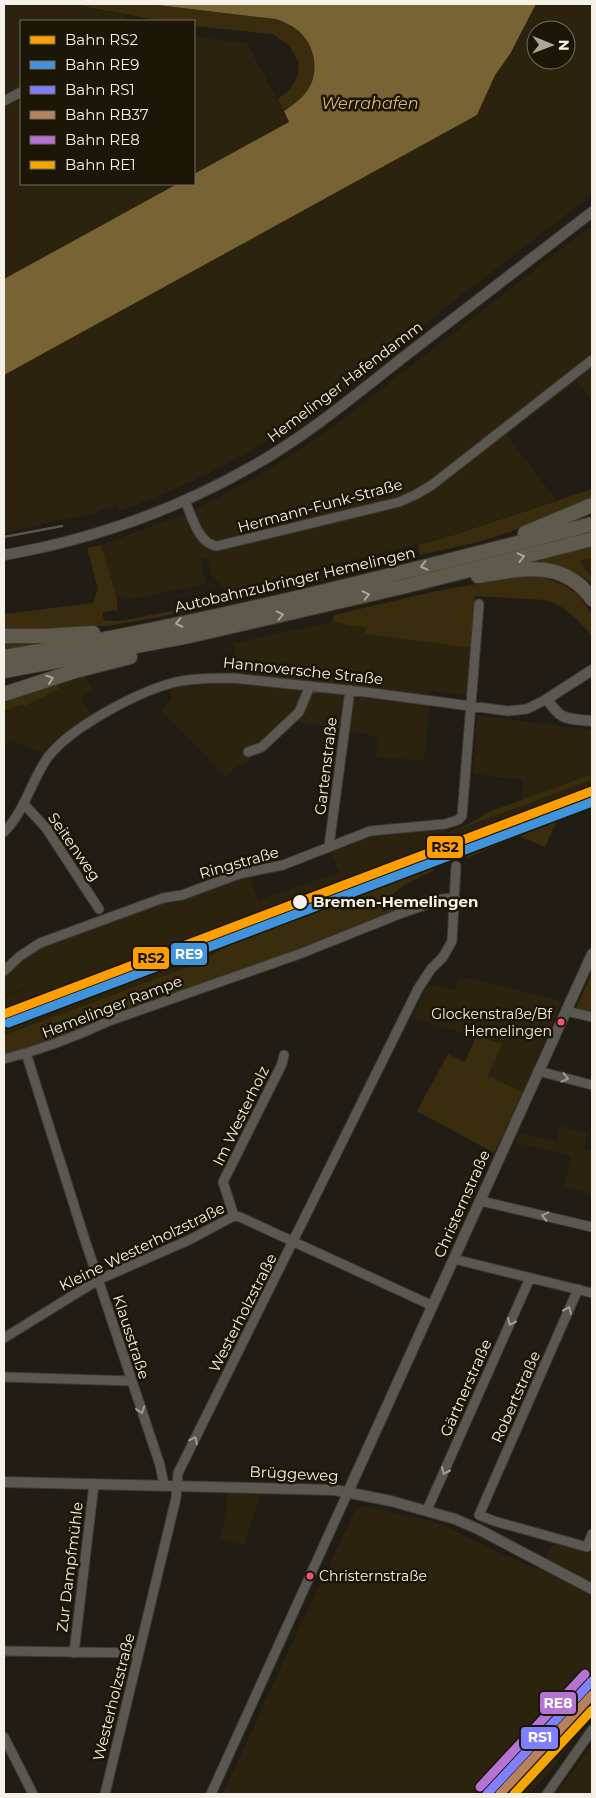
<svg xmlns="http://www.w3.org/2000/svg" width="596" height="1798" viewBox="0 0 596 1798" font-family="Montserrat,sans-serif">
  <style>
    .built { fill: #2c230e; fill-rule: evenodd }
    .green { fill: #392d0d }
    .water { fill: #776334 }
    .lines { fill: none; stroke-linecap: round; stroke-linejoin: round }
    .minor-casing { stroke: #3d3933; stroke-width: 11 }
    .tertiary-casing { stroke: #3d3933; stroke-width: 12 }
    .trunk-casing { stroke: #3d3933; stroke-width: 16 }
    .minor { stroke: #5b5851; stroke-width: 9 }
    .tertiary { stroke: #5b5851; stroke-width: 10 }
    .trunk { stroke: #5f5a4b; stroke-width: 14 }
    .rail { stroke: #58544e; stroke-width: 2.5 }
    .rail-1-casing { stroke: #1c1606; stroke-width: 12 }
    .rail-2-casing { stroke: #1c1606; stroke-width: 12 }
    .rail-3-casing { stroke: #1c1606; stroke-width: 12 }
    .rail-4-casing { stroke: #1c1606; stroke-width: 12 }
    .rail-5-casing { stroke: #1c1606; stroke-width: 12 }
    .rail-6-casing { stroke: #1c1606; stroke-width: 12 }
    .rail-1 { stroke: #ff9e00; stroke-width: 9 }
    .rail-2 { stroke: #4094de; stroke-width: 9 }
    .rail-3 { stroke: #8080ff; stroke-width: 9 }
    .rail-4 { stroke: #b6815c; stroke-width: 9 }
    .rail-5 { stroke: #b673d3; stroke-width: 9 }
    .rail-6 { stroke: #f7a600; stroke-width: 9 }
    .oneway { stroke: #aaa698 }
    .oneway2 { stroke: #a19d94 }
    .stop-dot { fill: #f6f1e6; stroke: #1c1606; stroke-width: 2 }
    .bus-dot { fill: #f65372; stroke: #1c1606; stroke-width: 2 }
    .labels { text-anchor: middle; stroke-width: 5; stroke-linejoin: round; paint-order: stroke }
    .bus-label { font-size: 14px; fill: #f6f1e6; stroke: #1c1606; text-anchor: end }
    .street-label { font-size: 15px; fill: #f6f1e6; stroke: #1c1606 }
    .stop-label { font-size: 15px; font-weight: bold; fill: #f6f1e6; stroke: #1c1606; text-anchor: start }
    .water-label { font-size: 16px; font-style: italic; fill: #ddbb6d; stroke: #1c1606 }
    .line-badge { stroke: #1c1606; stroke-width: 2 }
    .badge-label { font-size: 14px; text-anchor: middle; font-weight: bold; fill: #fff }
    .pale-badge-label { font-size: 14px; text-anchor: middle; font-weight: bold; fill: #111 }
  </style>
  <rect width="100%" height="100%" fill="#211d14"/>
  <path class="built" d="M4,4H83L82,7L126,15L125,21H21V184H177L4,279Z
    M536,4H592V195L464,293L378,362L292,426L252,450L211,472L166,493L120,511L116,505L90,514L4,533V375L477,115L495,75L510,54ZM536,30H566V60H536Z
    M194,37L247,43L289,122L194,174Z
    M592,225V401L576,381L507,435L556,500L451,536L226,591L210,573L209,558L200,559L206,584L125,600L120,598L116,594L101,545L182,515L227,493L271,468L329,430Z
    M592,558V578L579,561Z
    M332,622L366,628V634L472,648L467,695L431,691L424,761L376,757L378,737L343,729L291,721L246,763L234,768L225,777L162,711L172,698L169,686L234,679L236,667L234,643Z
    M84,675L93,690L80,698L91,716L66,731L49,745L43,753L10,740L4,745V711L23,704L25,706L59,689L58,683Z
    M477,715L592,730V774L522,800L523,780L473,774Z
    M592,780V799L439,858L402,878L368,891L228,945L204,961L4,1035V998L35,983L4,995V971L40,947L160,902L244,874L251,880L258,900L340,872L328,848L370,832L443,825L446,834Z
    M459,976L552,998L562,1002L523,1092L488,1076L501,1044L412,1018L427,987L433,985L455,990Z
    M560,1126L587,1133L584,1148L592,1151V1194L564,1187L571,1156L515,1143L520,1133L556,1141Z
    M227,1493L261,1494L244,1546L220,1538L226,1515Z
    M357,1507H369L435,1522L537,1570L554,1543L592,1553V1716L551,1770L529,1794H223L297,1632Z
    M592,1745V1794H556Z"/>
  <path class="green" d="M83,4H149L276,19C286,23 298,28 305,38C310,44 313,53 314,60C317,85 304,98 284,111L278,99L289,90L297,78L299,63L289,45L272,34L194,26V21H161L82,6Z
    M592,489V501L507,533L482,541L420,555L418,545L451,536Z
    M101,545L116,594L118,610L103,612V617L105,621H120L212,603L213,605L155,618L107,626L4,629V614L93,603L98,589L87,548Z
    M592,546V558L579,561L592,578V584C578,571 559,564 541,563L540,559Z
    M523,576H540L564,585L578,595L592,614V636C579,621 566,606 545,600L475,596L472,648L366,634V628L332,622L334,615L436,591Z
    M87,637L4,652V639Z
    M58,683L59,689L25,706L22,704L4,711V701Z
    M592,774V780L446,834C459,827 475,823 486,813Z
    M592,799V804L558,819L545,847L519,836L467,858V848Z
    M431,862L434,871C415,879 388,890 382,912L428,894V899L155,1003L25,1050L4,1056V1035L204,961L228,945L368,891L402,878Z
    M592,973V1012L576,1008Z
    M476,1036L502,1044L488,1076L523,1092L494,1153L417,1111L448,1054L465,1062Z"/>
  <path class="water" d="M149,4H536L510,54L495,75L477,115L4,375V279L177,184H194V174L289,122L284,111C304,98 317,85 314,60C313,53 310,44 305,38C298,28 287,23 276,19Z"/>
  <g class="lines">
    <g class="minor-casing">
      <path id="minor" d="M4,101L21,92
        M185,501C192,516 198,544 217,546L399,502L415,495L432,485L592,360
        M248,752L262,747L299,712L310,686
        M24,804L46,828L99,909
        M4,832C25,811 31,781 48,757C71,727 139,691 176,682C194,678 214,678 233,678L365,692L508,711L527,709L547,699
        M329,846L350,690
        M4,971L20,956L40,943L163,898L182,895L239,874L283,865L370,831L445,824L458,820L462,816L479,604
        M566,1011L592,1017
        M26,1053L84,1237L160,1465L164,1485
        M4,1059C40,1050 75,1037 109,1021L302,953L402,913L442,899L455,898
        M538,1071L592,1085
        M481,1201L592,1227
        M234,1216L223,1182L282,1064L284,1055
        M454,1259L592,1293
        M578,1289L479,1515L494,1521L587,1547L592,1534
        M4,1338L98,1280L189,1240L234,1216L240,1217L433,1306
        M4,1377L131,1381
        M427,1510L530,1278
        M4,1651L139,1653
        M74,1653L94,1484
        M4,1737L33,1794
        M105,1794L176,1498L178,1473L418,989L431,969L443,957L452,941L456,866
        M211,1794L348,1492
        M547,1794L592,1730"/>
    </g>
    <g class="tertiary-casing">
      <path id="tertiary" d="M4,555C91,540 175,510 251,467C305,437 353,397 401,359C465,310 528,261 592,212
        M592,670L547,699C562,722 567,718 592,721
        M4,1482L335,1490L391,1501L455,1519L478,1529L592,1589
        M348,1492L592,954"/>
    </g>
    <g class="trunk-casing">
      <path id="trunk" d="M525,533L592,505
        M478,576C520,569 563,558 592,599
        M4,636H44L93,633
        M4,657C202,625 398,574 592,524
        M4,671L189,636L406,586L592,539
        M4,694L75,671L130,657"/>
    </g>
    <use href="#minor" class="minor"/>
    <use href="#tertiary" class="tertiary"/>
    <use href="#trunk" class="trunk"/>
    <path class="rail" d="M4,537L62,526"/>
    <g class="rail-1-casing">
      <path id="rail-1" d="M4,1014L592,791"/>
    </g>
    <g class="rail-2-casing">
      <path id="rail-2" d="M8,1023L592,802"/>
    </g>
    <g class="rail-3-casing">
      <path id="rail-3" d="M487,1794L592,1681"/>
    </g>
    <g class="rail-4-casing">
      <path id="rail-4" d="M500,1794L592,1695"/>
    </g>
    <g class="rail-5-casing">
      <path id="rail-5" d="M480,1787L585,1674"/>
    </g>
    <g class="rail-6-casing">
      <path id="rail-6" d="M514,1794L592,1710"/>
    </g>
    <use href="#rail-1" class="rail-1"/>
    <use href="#rail-2" class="rail-2"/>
    <use href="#rail-3" class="rail-3"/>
    <use href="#rail-4" class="rail-4"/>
    <use href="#rail-5" class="rail-5"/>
    <use href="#rail-6" class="rail-6"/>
  </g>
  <defs><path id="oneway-chevron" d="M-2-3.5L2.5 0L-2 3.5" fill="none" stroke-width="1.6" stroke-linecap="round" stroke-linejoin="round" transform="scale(1.25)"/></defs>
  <g class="oneway">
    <use href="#oneway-chevron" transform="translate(521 557) rotate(-14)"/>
    <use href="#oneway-chevron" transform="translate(424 566) rotate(166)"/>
    <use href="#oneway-chevron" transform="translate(366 595) rotate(-13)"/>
    <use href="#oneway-chevron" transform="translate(280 615) rotate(-13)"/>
    <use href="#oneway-chevron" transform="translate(179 623) rotate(168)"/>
    <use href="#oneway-chevron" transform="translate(50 679) rotate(-18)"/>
  </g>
  <g class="oneway2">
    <use href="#oneway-chevron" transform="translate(565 1078) rotate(14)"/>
    <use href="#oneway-chevron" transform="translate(545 1216) rotate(-167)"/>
    <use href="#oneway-chevron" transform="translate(568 1310) rotate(-66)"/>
    <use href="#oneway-chevron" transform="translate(511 1322) rotate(114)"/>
    <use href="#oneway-chevron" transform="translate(141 1410) rotate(71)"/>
    <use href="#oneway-chevron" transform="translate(194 1440) rotate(-64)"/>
    <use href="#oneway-chevron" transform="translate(445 1471) rotate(114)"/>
  </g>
  <circle class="stop-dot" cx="300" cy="902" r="8"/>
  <g class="bus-dot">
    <circle cx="561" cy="1022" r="4.5"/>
    <circle cx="310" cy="1576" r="4.5"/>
  </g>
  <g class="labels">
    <g class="bus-label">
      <text x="552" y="1019">Glockenstraße/Bf<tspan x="552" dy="17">Hemelingen</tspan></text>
      <text x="319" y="1581" text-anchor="start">Christernstraße</text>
    </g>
    <g class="street-label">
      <text transform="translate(345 382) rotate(-37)" y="5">Hemelinger Hafendamm</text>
      <text transform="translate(320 506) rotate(-15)" y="5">Hermann-Funk-Straße</text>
      <text transform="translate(295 580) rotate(-13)" y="5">Autobahnzubringer Hemelingen</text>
      <text transform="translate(303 671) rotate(6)" y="5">Hannoversche Straße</text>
      <text transform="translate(326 766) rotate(-83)" y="5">Gartenstraße</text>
      <text transform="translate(74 847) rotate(55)" y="5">Seitenweg</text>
      <text transform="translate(239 863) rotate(-16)" y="5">Ringstraße</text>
      <text transform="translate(112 1007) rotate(-21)" y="5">Hemelinger Rampe</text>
      <text transform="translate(241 1116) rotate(-64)" y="5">Im Westerholz</text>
      <text transform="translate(462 1204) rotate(-66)" y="5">Christernstraße</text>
      <text transform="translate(142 1247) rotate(-26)" y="5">Kleine Westerholzstraße</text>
      <text transform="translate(243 1313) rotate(-63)" y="5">Westerholzstraße</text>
      <text transform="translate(131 1337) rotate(72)" y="5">Klausstraße</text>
      <text transform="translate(466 1388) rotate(-66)" y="5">Gärtnerstraße</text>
      <text transform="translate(516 1397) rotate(-66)" y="5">Robertstraße</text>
      <text transform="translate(294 1474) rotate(3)" y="5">Brüggeweg</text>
      <text transform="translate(70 1567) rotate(-83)" y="5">Zur Dampfmühle</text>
      <text transform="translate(114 1697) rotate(-76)" y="5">Westerholzstraße</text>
    </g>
    <g class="stop-label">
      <text x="313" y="907">Bremen-Hemelingen</text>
    </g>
    <g class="water-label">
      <text x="370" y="109">Werrahafen</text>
    </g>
  </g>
  <g class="line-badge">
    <rect x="426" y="835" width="38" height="24" rx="5" fill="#ff9e00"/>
    <rect x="170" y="942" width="38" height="24" rx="5" fill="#4094de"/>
    <rect x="132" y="946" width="38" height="24" rx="5" fill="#ff9e00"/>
    <rect x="539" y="1691" width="38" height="24" rx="5" fill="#b673d3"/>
    <rect x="520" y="1726" width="39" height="24" rx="5" fill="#8080ff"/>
  </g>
  <g class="badge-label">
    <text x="189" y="959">RE9</text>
    <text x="558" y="1708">RE8</text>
    <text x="540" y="1742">RS1</text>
  </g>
  <g class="pale-badge-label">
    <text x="445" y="852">RS2</text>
    <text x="151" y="963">RS2</text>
  </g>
  <rect width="596" height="1798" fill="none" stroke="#f6f1e6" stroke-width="10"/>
  <rect x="20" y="20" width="175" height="165" fill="#1c1606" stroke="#736e60"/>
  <rect x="30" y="36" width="25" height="8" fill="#ff9e00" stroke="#736e60"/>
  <text x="65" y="45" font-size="15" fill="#f6f1e6">Bahn RS2</text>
  <rect x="30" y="61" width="25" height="8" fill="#4094de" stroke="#736e60"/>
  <text x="65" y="70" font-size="15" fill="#f6f1e6">Bahn RE9</text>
  <rect x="30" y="86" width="25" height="8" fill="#8080ff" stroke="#736e60"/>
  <text x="65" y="95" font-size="15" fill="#f6f1e6">Bahn RS1</text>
  <rect x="30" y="111" width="25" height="8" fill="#b6815c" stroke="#736e60"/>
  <text x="65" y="120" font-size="15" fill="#f6f1e6">Bahn RB37</text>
  <rect x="30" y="136" width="25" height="8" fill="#b673d3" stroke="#736e60"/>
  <text x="65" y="145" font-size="15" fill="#f6f1e6">Bahn RE8</text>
  <rect x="30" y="161" width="25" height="8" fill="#f7a600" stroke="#736e60"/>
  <text x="65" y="170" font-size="15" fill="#f6f1e6">Bahn RE1</text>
  <g transform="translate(551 45) rotate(91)"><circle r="24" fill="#1c1606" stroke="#736e60"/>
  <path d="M0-4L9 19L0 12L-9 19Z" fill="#aba79c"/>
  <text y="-8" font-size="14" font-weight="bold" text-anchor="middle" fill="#f6f1e6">N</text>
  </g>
</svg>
